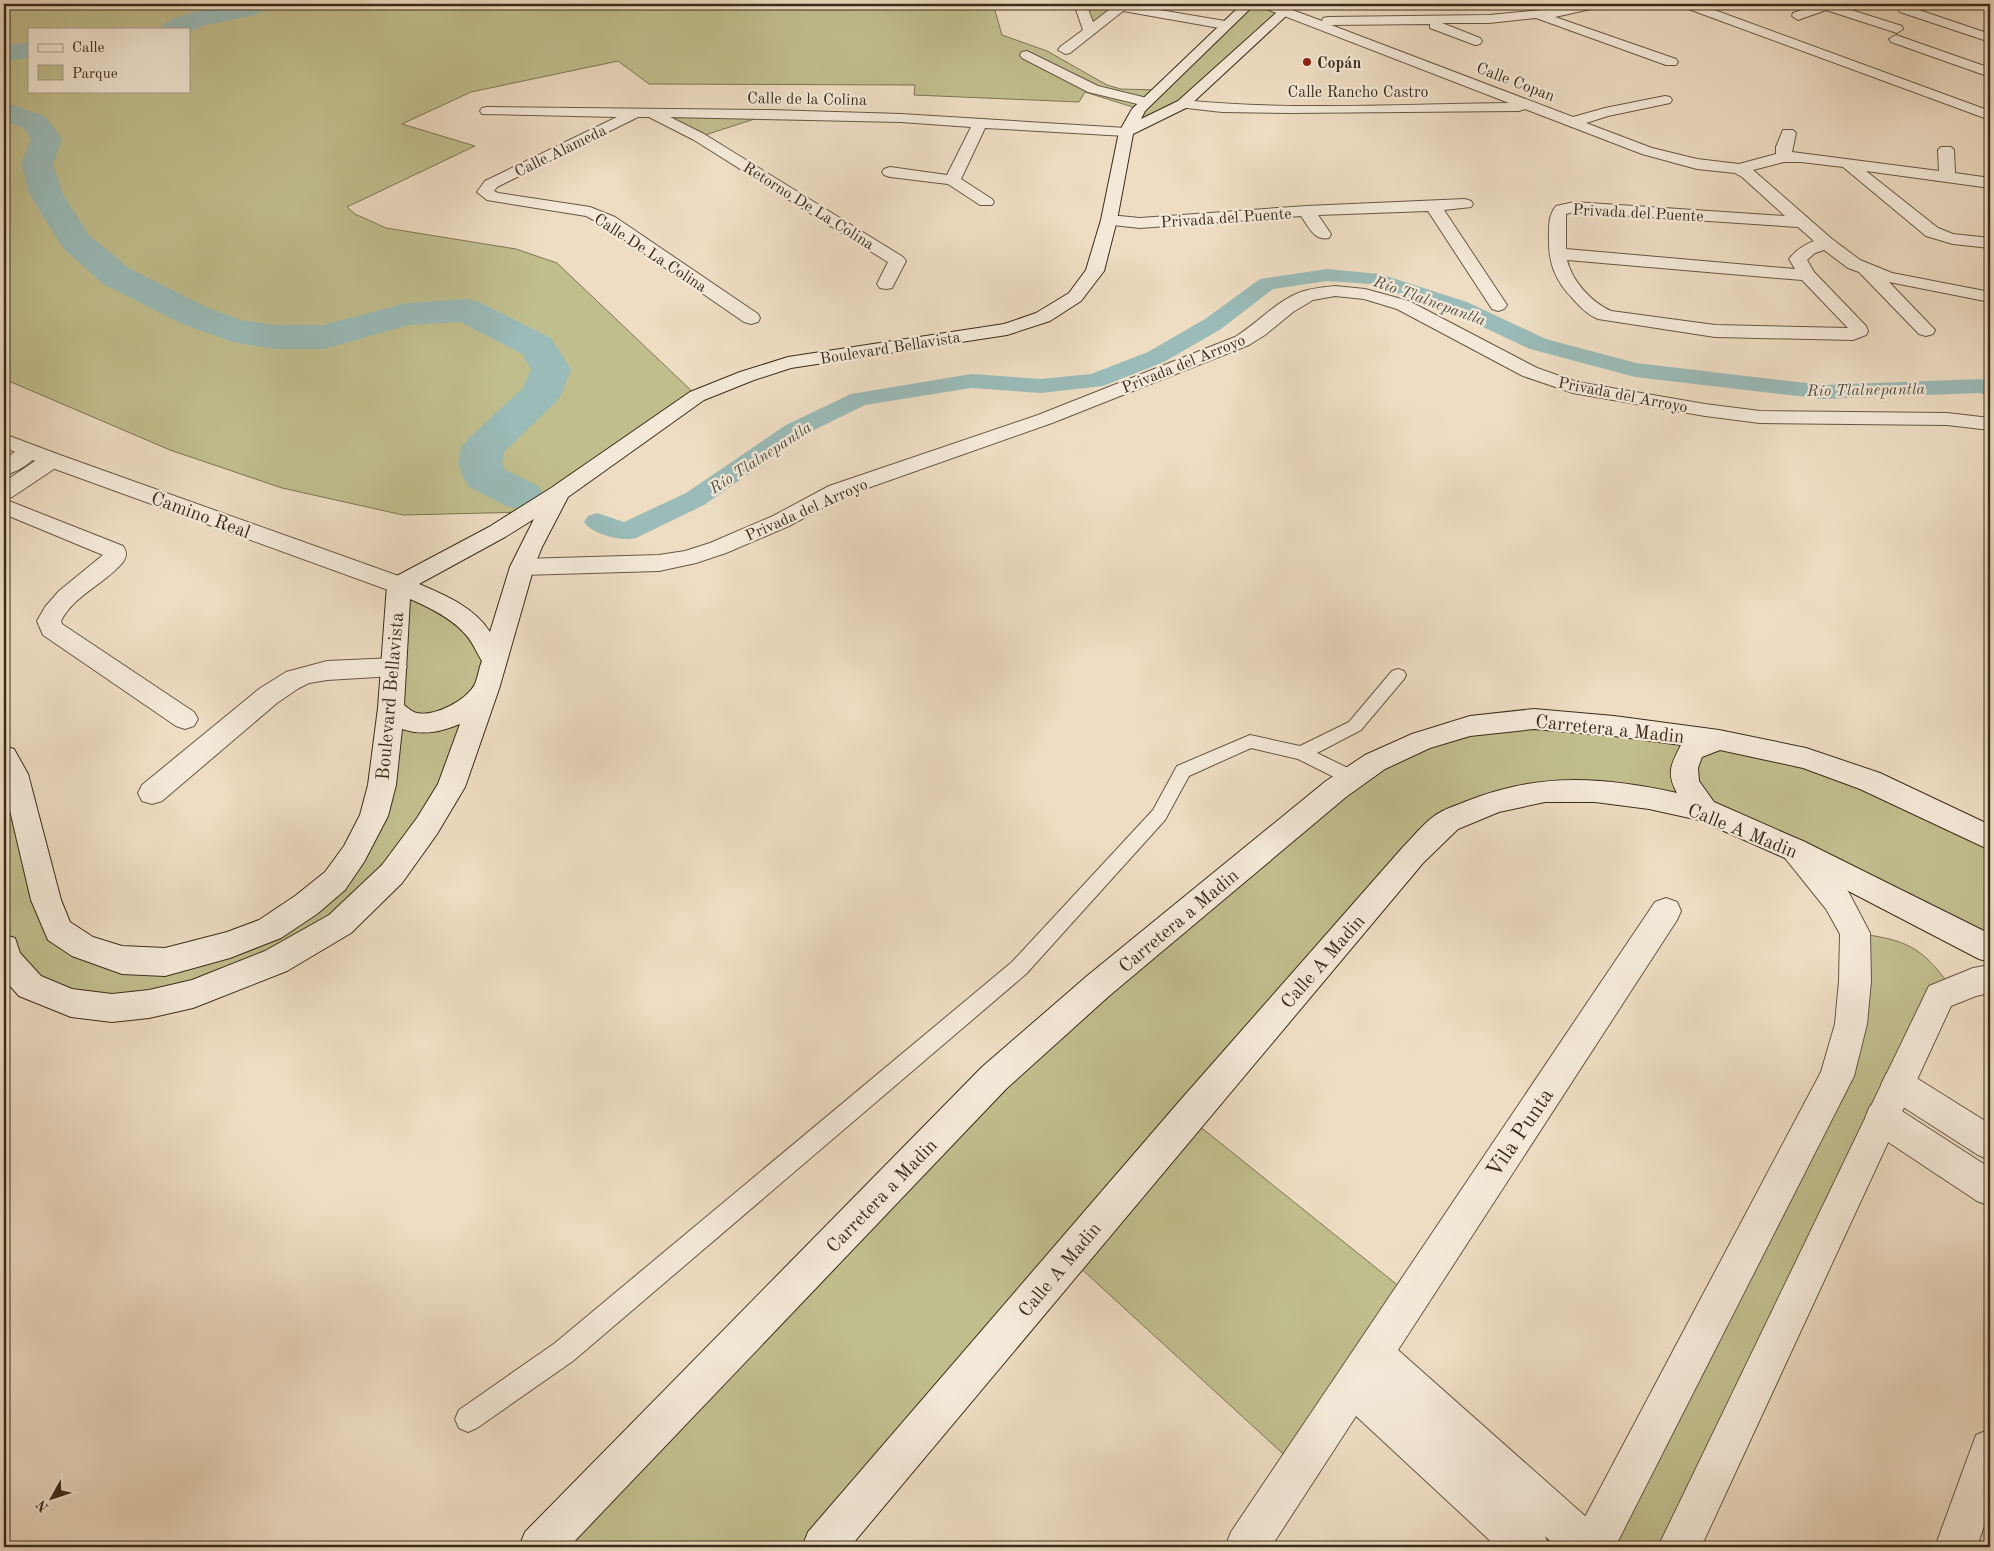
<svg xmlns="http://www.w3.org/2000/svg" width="1994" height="1551" viewBox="0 0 1994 1551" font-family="'Old Standard TT',serif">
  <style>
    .green { fill: #c1be8e; stroke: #7e7554; fill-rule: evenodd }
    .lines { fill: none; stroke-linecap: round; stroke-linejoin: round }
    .canal { fill: #9abbb8; fill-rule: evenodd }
    .river { fill: #9abbb8; fill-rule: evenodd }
    .service-casing { stroke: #675844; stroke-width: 2 }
    .minor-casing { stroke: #675844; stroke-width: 2 }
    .tertiary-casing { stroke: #675844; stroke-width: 2 }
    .secondary-casing { stroke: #3a2c19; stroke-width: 2 }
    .service { fill: #f4e9d8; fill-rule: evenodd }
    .minor { fill: #f4e9d8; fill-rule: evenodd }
    .tertiary { fill: #f4e9d8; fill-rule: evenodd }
    .secondary { fill: #f4e9d8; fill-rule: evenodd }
    .poi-dot { fill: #8f2418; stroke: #f4e9d8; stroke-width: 2 }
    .labels { text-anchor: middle; stroke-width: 4.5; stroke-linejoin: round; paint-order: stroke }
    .far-poi-label { font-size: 16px; font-weight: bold; fill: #3a2c19; stroke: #f4e9d8; text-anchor: start }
    .far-street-label { font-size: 16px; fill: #3a2c19; stroke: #f4e9d8 }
    .far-water-label { font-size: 16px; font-style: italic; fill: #525041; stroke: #f4e9d8 }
    .street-label { font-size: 19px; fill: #3a2c19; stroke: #f4e9d8 }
    .near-street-label { font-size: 22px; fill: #3a2c19; stroke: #f4e9d8 }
  </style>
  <rect width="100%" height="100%" fill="#eeddc3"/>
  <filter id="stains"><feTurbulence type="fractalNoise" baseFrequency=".004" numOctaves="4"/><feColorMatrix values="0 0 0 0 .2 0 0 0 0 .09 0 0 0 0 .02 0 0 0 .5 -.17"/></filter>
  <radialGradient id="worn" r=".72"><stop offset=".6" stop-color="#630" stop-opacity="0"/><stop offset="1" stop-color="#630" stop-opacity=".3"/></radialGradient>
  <path class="green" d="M4,4H993L1002,35L1047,51L1107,85L1121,89L1159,90L1249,4H1293L1183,104L1126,132L1139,109L1085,92L1079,102L914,95L915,85L649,84L618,61L471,92L402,124L475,146L347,207L355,214L386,228L516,249L557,263L697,396L529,512L403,515L282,488L170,450L4,379ZM29,29H189V91H29Z
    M1080,4H1116L1121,7L1089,30Z
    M650,113L770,114L699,137Z
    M399,585L437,602L494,660L451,787L340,924L193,994L71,1003L6,959L4,948V756L14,774L59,931L165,962L306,905L374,816Z
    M1534,719L1806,758L1941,814L1990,838V949L1795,850L1704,810L1595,791L1448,821L943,1405L823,1547H540L994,1078L1336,789L1421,741Z
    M1855,933C1907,940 1922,946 1953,990L1882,1118L1679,1547H1592L1837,1076Z
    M1193,1121L1405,1291L1293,1463L1075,1263Z"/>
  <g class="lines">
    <path class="canal" d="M1327,269L1380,274L1467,302L1546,339L1636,363L1823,385L1980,379L1990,382V396L1979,393L1823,399L1635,377L1530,349L1451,312L1371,284L1327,281L1273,289L1221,329L1164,362L1103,386L1041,393L971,388L865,405L804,435L704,505L636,538C622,542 591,534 584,522L588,516L597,513L624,522L686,493L786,425L851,394L971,374L1041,379L1091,374L1148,352L1205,319L1260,279Z"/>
    <path class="river" d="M237,4H265L267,6L263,11L255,15L202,26L189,32V29H160C172,12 217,8 237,4Z
      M29,42V58L4,62V46Z
      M4,102L45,116L62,139L53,164L63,194L89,235L129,268L206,307L241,320L274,325H323L407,303L466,299L479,302L551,338L571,369L562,393L556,402L504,452L502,463L504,469L538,486L545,496L538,506L522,510L506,506L469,487L463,477L458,463L461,448L468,439L523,388L531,369L522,354L460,322L409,325L324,349H274L233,342L180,323L103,284L64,249L29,194L21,164L31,139L23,128L4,121Z"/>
    <g class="service-casing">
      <path id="service" d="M1398,669L1404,671L1406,675L1404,679L1361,730L1317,753L1358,773L1361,778L1358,783L1352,785L1346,783L1298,759L1251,748L1189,776L1165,820L1026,974L573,1361L477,1428L468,1432L459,1428L455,1419L459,1410L555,1343L1012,962L1153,810L1177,766L1250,735L1300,746L1349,722L1392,671Z"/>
    </g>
    <g class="minor-casing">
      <path id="minor" d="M1074,4H1086L1093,22L1113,7L1110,4H1124L1225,21L1231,25L1225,29L1123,11L1070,53L1065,54L1058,50L1060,47L1083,30Z
        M1259,4H1276L1322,21L1323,18L1328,17L1489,15L1564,8L1582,4H1602L1600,7L1555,17L1676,59L1678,62L1676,65H1666L1536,18L1489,23H1442L1480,38L1482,41L1480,44L1475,45L1430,28V24L1331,25L1573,117L1605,108L1665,96L1670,97L1672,100L1670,103L1608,116L1586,123L1652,148L1697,159L1739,164L1776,154V147L1783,130H1793L1796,133L1792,152L1939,171L1938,150L1941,147H1951L1954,150L1955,173L1990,178V188L1866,171L1938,228L1953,234L1990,238V248L1953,244L1926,236L1843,167L1801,162H1784L1753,170L1832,239L1860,260L1892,273L1990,292V302L1889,282L1935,330L1933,334L1926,336L1919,334L1859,272L1848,268L1824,250L1815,253L1807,260L1814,272L1866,326L1868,331L1866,335L1853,340L1715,337L1598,319C1588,315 1581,308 1574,300C1554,280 1548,262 1549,234C1549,223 1549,215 1556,206L1574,202L1785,216L1742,177L1735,173L1697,169L1642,154L1525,109L1519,111L1290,113L1222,112L1178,107L1176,104L1178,101L1183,100C1290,111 1401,104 1509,103L1261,7ZM1574,212L1798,227L1814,241C1804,245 1796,250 1789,259L1795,269L1566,249V214ZM1567,260L1802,280L1848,328L1715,325L1611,311C1591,302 1572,281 1567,260Z
        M1681,4H1698L1990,111V120L1683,7Z
        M1813,4H1832L1902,26L1903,29L1897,33L1826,10L1798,20L1792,16L1793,13L1814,6Z
        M1981,4H1990V9L1983,7Z
        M1904,5L1990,34V42L1900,12L1898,9L1900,6Z
        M1896,35L1990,68V77L1891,42L1889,39Z
        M1027,51L1098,86L1151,99L1153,102L1151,105L1146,106L1088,92L1022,58L1020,55L1022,52Z
        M487,107L770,110L901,114L1126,128L1131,129L1133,132L1131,135L1126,136L985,128L961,179L992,199L994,202L992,205H980L948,184L890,177L884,175L882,172L884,169L890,167L947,175L971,127L901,122L670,117L704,134L903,257L906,261L892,288L886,289L880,288L877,284L888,262L886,261L694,140L649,117H638L497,187L494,191L498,193L590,207L615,217L758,314L760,318L758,322L751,324L744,322L603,225L586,216L487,200L477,192L485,181L617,117L482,114L480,111L482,108Z
        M1465,199L1471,201L1473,204L1471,207L1444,210L1507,305L1504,309L1498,311L1492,309L1428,211L1318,215L1331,234L1329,238C1314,241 1309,227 1301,216L1140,228L1103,224L1101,220L1103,216L1109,215L1140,218L1306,206Z
        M1335,286L1365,289L1409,301L1537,368L1577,382L1705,404L1760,411L1947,413L1990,418V430L1947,425L1760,423L1705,416L1573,393L1523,376L1397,309L1364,299L1335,296L1313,300L1293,312L1265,335L1249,345L1052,423L845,496L789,526L726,553L696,563L659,571L522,575L514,572L510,567L514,562L522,559L659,555L685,551L710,543L773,516L829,486L1038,415L1235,337C1258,323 1278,299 1304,291C1314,288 1325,287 1335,286Z
        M30,445L37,447L41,451C33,462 16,473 4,475V459L23,447Z
        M52,454L60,455L63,460L60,465L12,497L4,499V482L44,455Z
        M4,499L123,546C127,552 127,556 123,562C105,584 74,595 61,621L62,624L194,712L198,719L194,726L185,729L176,726L43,635L37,621L45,607L59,591L103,555L4,514Z
        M394,658L403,661L407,667L403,673L394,676L327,680L309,683L299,688L277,703L162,801L152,804L142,801L138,793L142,785L259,689L286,672L327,661Z
        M1666,898L1677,902L1681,911L1677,920L1398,1350L1603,1532L1609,1547H1557L1545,1536L1549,1547H1497L1356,1416L1271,1547H1225L1231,1532L1655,902Z
        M1898,1069L1910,1074L1990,1124V1160L1978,1155L1886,1096L1881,1085L1886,1074Z
        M1882,1102L1894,1106L1990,1168V1206L1977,1201L1870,1130L1865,1118L1870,1106Z
        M1990,1429V1508L1977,1547H1935L1976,1435Z"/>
    </g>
    <g class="tertiary-casing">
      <path id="tertiary" d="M4,434L60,455L407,579L411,585L407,591L399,593L391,591L44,465L4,447Z
        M1795,838L1805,842L1848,891L1870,933L1871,981L1867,1024L1854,1076L1615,1547H1571L1577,1532L1821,1072L1835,1024L1839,981L1840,934L1826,909L1785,858L1781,850L1785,842Z
        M1990,965V993L1976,996L1951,1006L1701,1547H1658L1929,986L1973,968Z"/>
    </g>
    <g class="secondary-casing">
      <path id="secondary" d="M1242,4H1255L1145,111L1141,119L1178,101L1286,4H1299L1188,107L1133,134L1117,220L1104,271L1081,301L1050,321L1007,335L791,368L754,380L704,400L568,497L542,547L534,567L499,689L465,787L437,834L402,883L351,933L287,971L193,1008L149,1018L112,1022L71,1017L19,996L4,979V935L15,938L20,953L41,976L72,989L112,994L149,990L192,980L265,951L329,915L382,865L417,818L438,784L460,724C440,732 423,736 402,729L396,785L388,816L364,862L345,890L317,914L281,938L230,958L165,976L122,974L72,956L48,940L31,900L4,785V746L14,749L28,774L61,900L70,922L93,937L122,946L165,948L227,932L259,920L295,896L325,872L344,846L360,815L368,785L378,708L387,585L391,579L489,527L551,488L690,392L740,372L788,357L1004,324L1036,313L1069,293L1086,270L1101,220L1119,132L1132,109ZM534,519L510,567L490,632C474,607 445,595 419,584L505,537ZM410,599C431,608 453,619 467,636C473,643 477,653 482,661C479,668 478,677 475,684C467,700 435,717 417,713C412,712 408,708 404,705Z
        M1534,709L1614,716L1719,730L1806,748L1880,773L1990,825V850L1860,789L1803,768L1720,750L1702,757L1698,768L1699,781L1714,802L1805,842L1990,934V962L1979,959L1785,858L1699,820L1649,809L1595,802H1545L1499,812L1458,829L1423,863L850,1547H802L808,1532L1177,1104L1403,847C1414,836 1426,820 1439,813C1447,808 1458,805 1467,801C1539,772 1603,777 1677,793C1666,773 1671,764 1681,745L1614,736L1534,729L1470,736L1430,748L1385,769L1346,797L1109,996L1006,1089L569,1547H519L525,1532L982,1067L1087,976L1326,781L1365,755L1412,734L1470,716Z"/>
    </g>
    <use href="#service" class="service"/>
    <use href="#minor" class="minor"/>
    <use href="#tertiary" class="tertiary"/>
    <use href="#secondary" class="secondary"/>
  </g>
  <circle class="poi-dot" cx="1307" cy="62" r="5"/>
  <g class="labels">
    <g class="far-poi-label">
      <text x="1317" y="68">Copán</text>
    </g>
    <g class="far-street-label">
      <text transform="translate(1516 81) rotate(21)" y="6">Calle Copan</text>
      <text x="1358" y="97">Calle Rancho Castro</text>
      <text transform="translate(807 98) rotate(1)" y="6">Calle de la Colina</text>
      <text transform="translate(560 150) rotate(-26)" y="6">Calle Alameda</text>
      <text transform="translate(809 205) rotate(32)" y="6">Retorno De La Colina</text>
      <text transform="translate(1638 212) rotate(3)" y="6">Privada del Puente</text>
      <text transform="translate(1226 217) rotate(-4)" y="6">Privada del Puente</text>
      <text transform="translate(651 252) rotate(33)" y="6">Calle De La Colina</text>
      <text transform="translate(890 347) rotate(-9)" y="6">Boulevard Bellavista</text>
      <text transform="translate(1183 363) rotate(-22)" y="6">Privada del Arroyo</text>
      <text transform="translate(1623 394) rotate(11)" y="6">Privada del Arroyo</text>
      <text transform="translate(806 509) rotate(-24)" y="6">Privada del Arroyo</text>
    </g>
    <g class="far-water-label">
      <text transform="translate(1430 300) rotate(20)" y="6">Río Tlalnepantla</text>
      <text transform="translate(1866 389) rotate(-1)" y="6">Río Tlalnepantla</text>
      <text transform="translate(760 457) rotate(-33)" y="6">Río Tlalnepantla</text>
    </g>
    <g class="street-label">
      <text transform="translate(201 514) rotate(20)" y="7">Camino Real</text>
      <text transform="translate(389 696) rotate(-85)" y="7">Boulevard Bellavista</text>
      <text transform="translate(1610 728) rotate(6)" y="7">Carretera a Madin</text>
      <text transform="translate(1743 830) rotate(22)" y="7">Calle A Madin</text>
      <text transform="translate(1178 920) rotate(-40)" y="7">Carretera a Madin</text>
      <text transform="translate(1322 961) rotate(-49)" y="7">Calle A Madin</text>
      <text transform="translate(881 1195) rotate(-46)" y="7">Carretera a Madin</text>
      <text transform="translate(1059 1269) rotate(-50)" y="7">Calle A Madin</text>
    </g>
    <g class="near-street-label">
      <text transform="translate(1519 1132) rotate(-56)" y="8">Vila Punta</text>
    </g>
  </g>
  <rect width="1994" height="1551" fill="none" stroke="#eeddc3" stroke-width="20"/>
  <rect x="5" y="5" width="1984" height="1541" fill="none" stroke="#3a2c19" stroke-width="2.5"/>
  <rect x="10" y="10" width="1974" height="1531" fill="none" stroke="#3a2c19"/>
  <rect x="28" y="28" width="162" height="65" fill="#f4e9d8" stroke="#aa9d8c"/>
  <rect x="38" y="44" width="25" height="8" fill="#f4e9d8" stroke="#aa9d8c"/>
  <text x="72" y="52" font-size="15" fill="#3a2c19">Calle</text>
  <rect x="38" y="65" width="25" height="15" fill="#c1be8e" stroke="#aa9d8c"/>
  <text x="72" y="78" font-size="15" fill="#3a2c19">Parque</text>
  <g transform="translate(52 1498) rotate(230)" stroke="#f4e9d8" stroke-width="4" paint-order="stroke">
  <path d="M0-4L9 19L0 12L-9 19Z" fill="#3a2c19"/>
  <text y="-8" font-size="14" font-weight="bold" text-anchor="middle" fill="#3a2c19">N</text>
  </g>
  <rect width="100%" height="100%" filter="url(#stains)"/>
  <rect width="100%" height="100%" fill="url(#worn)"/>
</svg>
